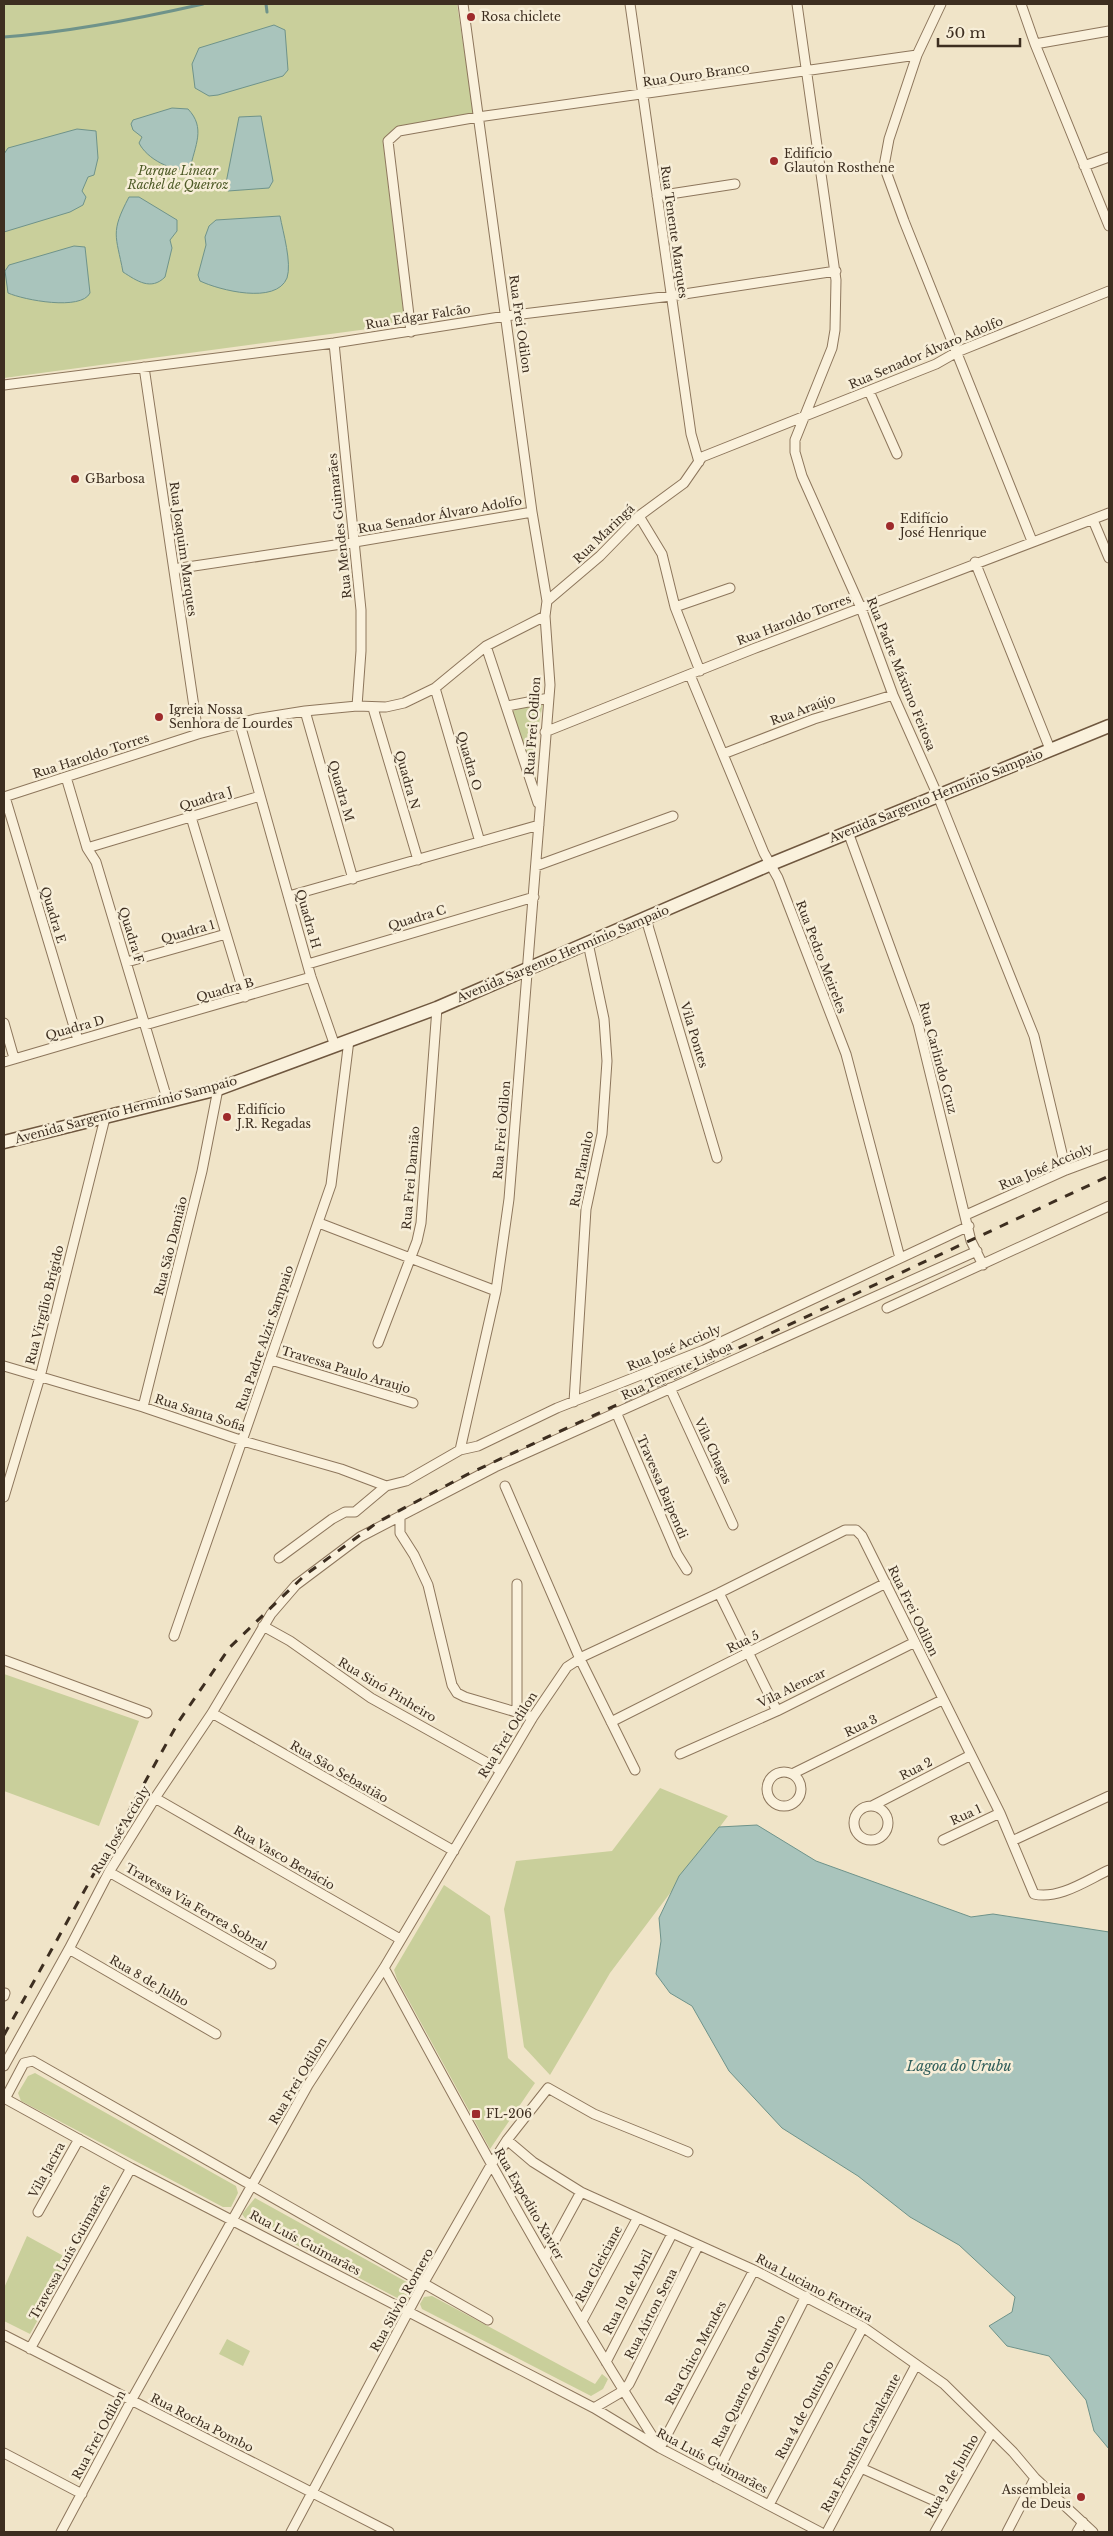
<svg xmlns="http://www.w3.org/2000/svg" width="1113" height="2536" viewBox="0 0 1113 2536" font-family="'Libre Baskerville',serif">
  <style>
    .green { fill: #c9cf9b }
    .water { fill: #a9c4bc; stroke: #6f938a }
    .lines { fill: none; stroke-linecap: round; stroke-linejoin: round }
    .stream { stroke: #6f938a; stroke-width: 3 }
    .minor-casing { stroke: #8d765c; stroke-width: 11 }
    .secondary-casing { stroke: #6f573f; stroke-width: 15 }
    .minor { stroke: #faf1dc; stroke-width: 9 }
    .secondary { stroke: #faf1dc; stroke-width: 12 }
    .rail { stroke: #3d2e20; stroke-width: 3; stroke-dasharray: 9 9; stroke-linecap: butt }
    .poi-dot { fill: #9e2a2b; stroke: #f7eed8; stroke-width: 2 }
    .labels { text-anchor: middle; stroke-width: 5; stroke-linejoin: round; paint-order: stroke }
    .poi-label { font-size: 12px; fill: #3d2e20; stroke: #f7eed8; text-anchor: start }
    .street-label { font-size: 12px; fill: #3d2e20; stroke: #f7eed8 }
    .park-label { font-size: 12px; font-style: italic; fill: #4d5a26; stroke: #f7eed8 }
    .water-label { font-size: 14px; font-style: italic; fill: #2f5d5a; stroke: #f7eed8 }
  </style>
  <rect width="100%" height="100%" fill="#f0e4c8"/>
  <path class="green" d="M4,4H457L474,115L398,127L383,142L405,324L4,378Z
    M543,703L536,740V787L512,711Z
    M4,1674L139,1721L99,1826L4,1791Z
    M660,1788L728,1816L610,1973L550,2075L524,2047L504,1909L516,1861L612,1851Z
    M444,1885L490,1916L508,2058L535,2083L490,2149L397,1979L394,1970Z
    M35,2073L236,2186L238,2193L231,2207H223L21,2101L18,2093L28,2076Z
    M255,2198L412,2285L414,2291L409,2298L403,2301L245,2218L242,2214Z
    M27,2236L71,2260L30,2334L4,2321V2288Z
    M432,2296L595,2384L602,2374L608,2379L603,2389L591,2396L422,2309L420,2304L424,2297Z
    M227,2339L250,2351L243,2366L219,2354Z"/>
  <path class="water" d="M274,25L285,30L288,70L283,76L218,95L209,96L195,88L192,64L199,48Z
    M172,108L188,109C206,128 195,145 190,169C172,172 147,159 139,143L142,137L133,130L131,124L133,120Z
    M261,116L273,181L269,188L228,191L225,188L239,117Z
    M77,129L96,131L98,158L94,175L88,177L82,191L86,197L83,205L70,212L4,232V154L8,148Z
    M129,197H139L177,220V231L170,240L172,248L165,277C151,291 137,281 123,272C116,235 110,233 129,197Z
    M280,216C283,232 292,263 287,278C276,305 219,290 200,281L198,275L206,245L205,237L209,226L216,220Z
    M74,246L85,247L90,293C81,311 24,300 8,293L5,271L9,265Z
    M757,1825L816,1861L971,1917L993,1914L1109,1932V2449L1094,2431L1086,2400L1049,2356L1007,2346L989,2326L1012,2312L1015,2297L959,2245L910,2217L858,2176L782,2128L729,2071L692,2006L670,1993L656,1974L661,1941L659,1918L679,1876L719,1827Z"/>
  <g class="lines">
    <path class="stream" d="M266,4L267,12
      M4,37C71,32 137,19 203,4"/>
    <g class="minor-casing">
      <path id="minor" d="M630,4L691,434L699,462
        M797,4L836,280L835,330L832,348L795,440V452L802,476L861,608L893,695L938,796L1034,1036L1066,1170
        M941,4L917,55L889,139L884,166L904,221L1032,541
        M1021,4L1035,44L1109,226
        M1035,44L1109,31
        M1084,166L1109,157
        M657,196L735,184
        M411,332L388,141L399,131L478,117L917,55
        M334,343L361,610V651L357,706
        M144,367L198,734
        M4,385L334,343L506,316L671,296L836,271
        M869,391L897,454
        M639,516L662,554L675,607L700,671
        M1093,520L1109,558
        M975,562L1050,749
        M174,569L355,542L532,512
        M547,601L600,556L639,516L684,483L702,457L936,364L957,352L1109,291
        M675,607L730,588
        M486,646L538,803
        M690,675L764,853L778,878L846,1054L900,1258
        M435,688L480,842
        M507,706L549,698
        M373,708L418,860
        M305,711L353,879
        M240,724L311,977L335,1046
        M545,732L753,649L1109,513
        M723,754L814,719L893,695
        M66,777L87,848L96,862L168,1102
        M4,797L198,734L255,719L305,711L357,706L386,707L404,703L435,688L486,646L545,616
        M5,797L78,1040
        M191,817L245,997
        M848,832L918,1024L971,1241L983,1265
        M87,848L260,796
        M536,866L673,816
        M289,896L539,825
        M646,919L717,1158
        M127,962L226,934
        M308,964L534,897
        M4,1023L14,1058
        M145,1025L311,977
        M4,1062L144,1021
        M966,1215L1066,1170L1109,1154
        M319,1223L496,1291
        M887,1308L1109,1206
        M378,1343L417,1241L421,1223L437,1008
        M271,1360L413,1403
        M4,1366L143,1407L243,1441L341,1469L386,1486
        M670,1388L733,1525
        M574,1402L586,1209L602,1134L607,1061L604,1019L588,943
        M143,1407L202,1171L218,1089
        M616,1412L677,1554L687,1570
        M460,1450L496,1291L509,1199L550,685L545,616L547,601L532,512L463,4
        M505,1486L580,1659L635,1770
        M4,1497L40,1377L105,1118
        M400,1518V1533L414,1555L428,1585L452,1685L457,1693L465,1697L533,1717
        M279,1558L332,1519L345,1512H355L386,1486L406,1481L460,1450L478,1446L557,1408L704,1350L969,1226
        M517,1584V1712
        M719,1593L777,1711
        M263,1626L290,1641L371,1698L500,1770
        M174,1636L331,1185L349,1040
        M4,1660L147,1713
        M212,1713L454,1851
        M611,1722L886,1583
        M680,1754L777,1711L915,1642
        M767 1789a17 17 0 1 1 34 0a17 17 0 1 1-34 0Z
        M792,1774L942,1700
        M155,1798L400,1939
        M872,1806L971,1755
        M854 1823a17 17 0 1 1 34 0a17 17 0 1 1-34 0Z
        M943,1840L1000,1813
        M1012,1841L1109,1796
        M109,1872L271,1964
        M69,1949L216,2034
        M384,1968C472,2130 560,2293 660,2448L754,2270
        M4,1996L5,1993
        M4,2066L69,1949L109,1872L155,1798L212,1713L271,1614L296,1585L360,1537L495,1467L977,1251
        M4,2098L131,2168L594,2408L660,2448L820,2532
        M5,2099L24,2063L33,2061L488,2320
        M507,2140L533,2162L581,2192L754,2270L863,2327L944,2384L1013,2452L1035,2478L1093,2532
        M38,2212L79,2139
        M545,2258L581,2192
        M582,2321L637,2219
        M4,2335L389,2532
        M30,2349L131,2168
        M606,2362L672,2234
        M594,2408L623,2391L629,2384L698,2246
        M4,2453L82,2494
        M861,2468L948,2507
        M715,2477L806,2296
        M769,2505L863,2327
        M61,2532L131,2401L308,2085L384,1968L533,1717L567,1667L584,1656L719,1593L845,1530H856L862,1536L1000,1813L1034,1894C1059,1900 1087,1880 1109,1870
        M291,2532L423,2284L491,2165L507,2140L548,2088L594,2114L688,2152
        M827,2532L916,2365
        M935,2532L991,2433
        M1007,2532L1035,2478
        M1077,2532L1083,2522"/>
    </g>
    <g class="secondary-casing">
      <path id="secondary" d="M4,1142L218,1089L437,1008L771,864L1109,726"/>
    </g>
    <use href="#minor" class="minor"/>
    <use href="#secondary" class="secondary"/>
    <path class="rail" d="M4,2035L179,1721L230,1647L305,1575L378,1522L468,1474L1109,1176"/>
  </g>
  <g class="poi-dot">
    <circle cx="471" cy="17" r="5"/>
    <circle cx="774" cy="161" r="5"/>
    <circle cx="75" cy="479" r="5"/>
    <circle cx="890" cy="526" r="5"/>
    <circle cx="159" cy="717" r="5"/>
    <circle cx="227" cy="1117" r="5"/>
    <rect x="471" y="2109" width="10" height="10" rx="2.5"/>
    <circle cx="1081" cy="2497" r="5"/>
  </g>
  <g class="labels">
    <g class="poi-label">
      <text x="481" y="21">Rosa chiclete</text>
      <text x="784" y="158">Edifício<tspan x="784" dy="14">Glauton Rosthene</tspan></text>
      <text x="85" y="483">GBarbosa</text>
      <text x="900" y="523">Edifício<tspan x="900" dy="14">José Henrique</tspan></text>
      <text x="169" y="714">Igreja Nossa<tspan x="169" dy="14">Senhora de Lourdes</tspan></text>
      <text x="237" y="1114">Edifício<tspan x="237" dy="14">J.R. Regadas</tspan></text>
      <text x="486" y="2118">FL-206</text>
      <text x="1071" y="2494" text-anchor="end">Assembleia<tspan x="1071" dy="14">de Deus</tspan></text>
    </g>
    <g class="street-label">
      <text transform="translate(696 75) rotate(-8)" y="4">Rua Ouro Branco</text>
      <text transform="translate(674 232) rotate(82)" y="4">Rua Tenente Marques</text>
      <text transform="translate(418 317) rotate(-9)" y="4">Rua Edgar Falcão</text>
      <text transform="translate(520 324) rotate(82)" y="4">Rua Frei Odilon</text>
      <text transform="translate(926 353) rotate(-23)" y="4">Rua Senador Álvaro Adolfo</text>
      <text transform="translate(440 515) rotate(-10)" y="4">Rua Senador Álvaro Adolfo</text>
      <text transform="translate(340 526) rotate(-96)" y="4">Rua Mendes Guimarães</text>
      <text transform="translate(604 534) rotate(-44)" y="4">Rua Maringá</text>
      <text transform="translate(183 549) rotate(82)" y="4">Rua Joaquim Marques</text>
      <text transform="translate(794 620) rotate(-21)" y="4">Rua Haroldo Torres</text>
      <text transform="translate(901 674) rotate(68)" y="4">Rua Padre Máximo Feitosa</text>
      <text transform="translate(803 710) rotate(-20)" y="4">Rua Araújo</text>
      <text transform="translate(533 726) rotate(-86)" y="4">Rua Frei Odilon</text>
      <text transform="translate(91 756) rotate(-18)" y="4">Rua Haroldo Torres</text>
      <text transform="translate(469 761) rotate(74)" y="4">Quadra O</text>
      <text transform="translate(407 780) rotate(74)" y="4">Quadra N</text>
      <text transform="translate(341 791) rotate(74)" y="4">Quadra M</text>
      <text transform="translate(936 796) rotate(-22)" y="4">Avenida Sargento Hermínio Sampaio</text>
      <text transform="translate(206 799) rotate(-17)" y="4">Quadra J</text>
      <text transform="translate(53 915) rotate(73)" y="4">Quadra E</text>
      <text transform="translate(417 918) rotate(-17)" y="4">Quadra C</text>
      <text transform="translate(308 919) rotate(74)" y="4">Quadra H</text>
      <text transform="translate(188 932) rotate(-16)" y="4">Quadra 1</text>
      <text transform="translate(131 935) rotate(73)" y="4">Quadra F</text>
      <text transform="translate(563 954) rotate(-23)" y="4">Avenida Sargento Hermínio Sampaio</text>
      <text transform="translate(821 957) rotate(69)" y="4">Rua Pedro Meireles</text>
      <text transform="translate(225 990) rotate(-16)" y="4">Quadra B</text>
      <text transform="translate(75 1028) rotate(-16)" y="4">Quadra D</text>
      <text transform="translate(694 1035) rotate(73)" y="4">Vila Pontes</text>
      <text transform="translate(938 1058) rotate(75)" y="4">Rua Carlindo Cruz</text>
      <text transform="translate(126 1110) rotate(-15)" y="4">Avenida Sargento Hermínio Sampaio</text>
      <text transform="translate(502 1130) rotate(-85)" y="4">Rua Frei Odilon</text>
      <text transform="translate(1046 1167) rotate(-23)" y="4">Rua José Accioly</text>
      <text transform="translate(582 1169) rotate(-79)" y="4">Rua Planalto</text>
      <text transform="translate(411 1178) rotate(-85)" y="4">Rua Frei Damião</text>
      <text transform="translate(171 1246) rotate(-76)" y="4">Rua São Damião</text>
      <text transform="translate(45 1305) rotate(-76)" y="4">Rua Virgílio Brígido</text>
      <text transform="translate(265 1338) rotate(-71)" y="4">Rua Padre Alzir Sampaio</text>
      <text transform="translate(674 1348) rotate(-23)" y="4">Rua José Accioly</text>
      <text transform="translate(346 1370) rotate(17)" y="4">Travessa Paulo Araujo</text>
      <text transform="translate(677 1371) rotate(-25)" y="4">Rua Tenente Lisboa</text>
      <text transform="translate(200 1413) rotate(18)" y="4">Rua Santa Sofia</text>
      <text transform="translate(713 1451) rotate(65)" y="4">Vila Chagas</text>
      <text transform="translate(662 1487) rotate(67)" y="4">Travessa Baipendi</text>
      <text transform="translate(913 1611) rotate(64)" y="4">Rua Frei Odilon</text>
      <text transform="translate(743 1642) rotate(-27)" y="4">Rua 5</text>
      <text transform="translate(792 1688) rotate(-26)" y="4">Vila Alencar</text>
      <text transform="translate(387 1690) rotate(31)" y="4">Rua Sinó Pinheiro</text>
      <text transform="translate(861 1726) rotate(-26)" y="4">Rua 3</text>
      <text transform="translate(508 1735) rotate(-58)" y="4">Rua Frei Odilon</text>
      <text transform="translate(916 1769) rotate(-27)" y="4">Rua 2</text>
      <text transform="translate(339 1772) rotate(30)" y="4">Rua São Sebastião</text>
      <text transform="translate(966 1815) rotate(-25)" y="4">Rua 1</text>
      <text transform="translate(121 1830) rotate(-59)" y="4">Rua José Accioly</text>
      <text transform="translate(284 1858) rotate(30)" y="4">Rua Vasco Benácio</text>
      <text transform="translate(196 1907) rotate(30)" y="4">Travessa Via Ferrea Sobral</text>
      <text transform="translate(149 1981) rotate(30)" y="4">Rua 8 de Julho</text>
      <text transform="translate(298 2081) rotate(-59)" y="4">Rua Frei Odilon</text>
      <text transform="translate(47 2170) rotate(-61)" y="4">Vila Jacira</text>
      <text transform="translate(529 2204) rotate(60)" y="4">Rua Expedito Xavier</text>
      <text transform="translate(305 2243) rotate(28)" y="4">Rua Luís Guimarães</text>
      <text transform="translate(70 2252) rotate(-61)" y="4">Travessa Luís Guimarães</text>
      <text transform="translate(599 2264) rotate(-62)" y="4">Rua Gleiciane</text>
      <text transform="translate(814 2288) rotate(28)" y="4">Rua Luciano Ferreira</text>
      <text transform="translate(628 2292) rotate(-63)" y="4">Rua 19 de Abril</text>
      <text transform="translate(402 2300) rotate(-61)" y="4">Rua Silvio Romero</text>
      <text transform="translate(651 2314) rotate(-63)" y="4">Rua Aírton Sena</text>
      <text transform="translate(696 2353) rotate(-62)" y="4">Rua Chico Mendes</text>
      <text transform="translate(749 2381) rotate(-63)" y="4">Rua Quatro de Outubro</text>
      <text transform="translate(805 2410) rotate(-62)" y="4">Rua 4 de Outubro</text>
      <text transform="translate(202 2423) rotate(27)" y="4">Rua Rocha Pombo</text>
      <text transform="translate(99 2435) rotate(-62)" y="4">Rua Frei Odilon</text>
      <text transform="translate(861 2443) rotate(-62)" y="4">Rua Erondina Cavalcante</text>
      <text transform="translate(712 2461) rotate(28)" y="4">Rua Luís Guimarães</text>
      <text transform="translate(952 2476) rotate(-60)" y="4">Rua 9 de Junho</text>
    </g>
    <g class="park-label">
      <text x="178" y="175">Parque Linear<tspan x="178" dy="14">Rachel de Queiroz</tspan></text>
    </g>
    <g class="water-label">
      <text x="959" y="2071">Lagoa do Urubu</text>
    </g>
  </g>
  <rect width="1113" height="2536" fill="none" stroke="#3d2e20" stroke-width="10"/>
  <path d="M938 38v8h82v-8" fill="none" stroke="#3d2e20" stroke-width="2.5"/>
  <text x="946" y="38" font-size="15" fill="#3d2e20" stroke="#f7eed8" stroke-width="4" paint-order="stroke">50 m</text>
</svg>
